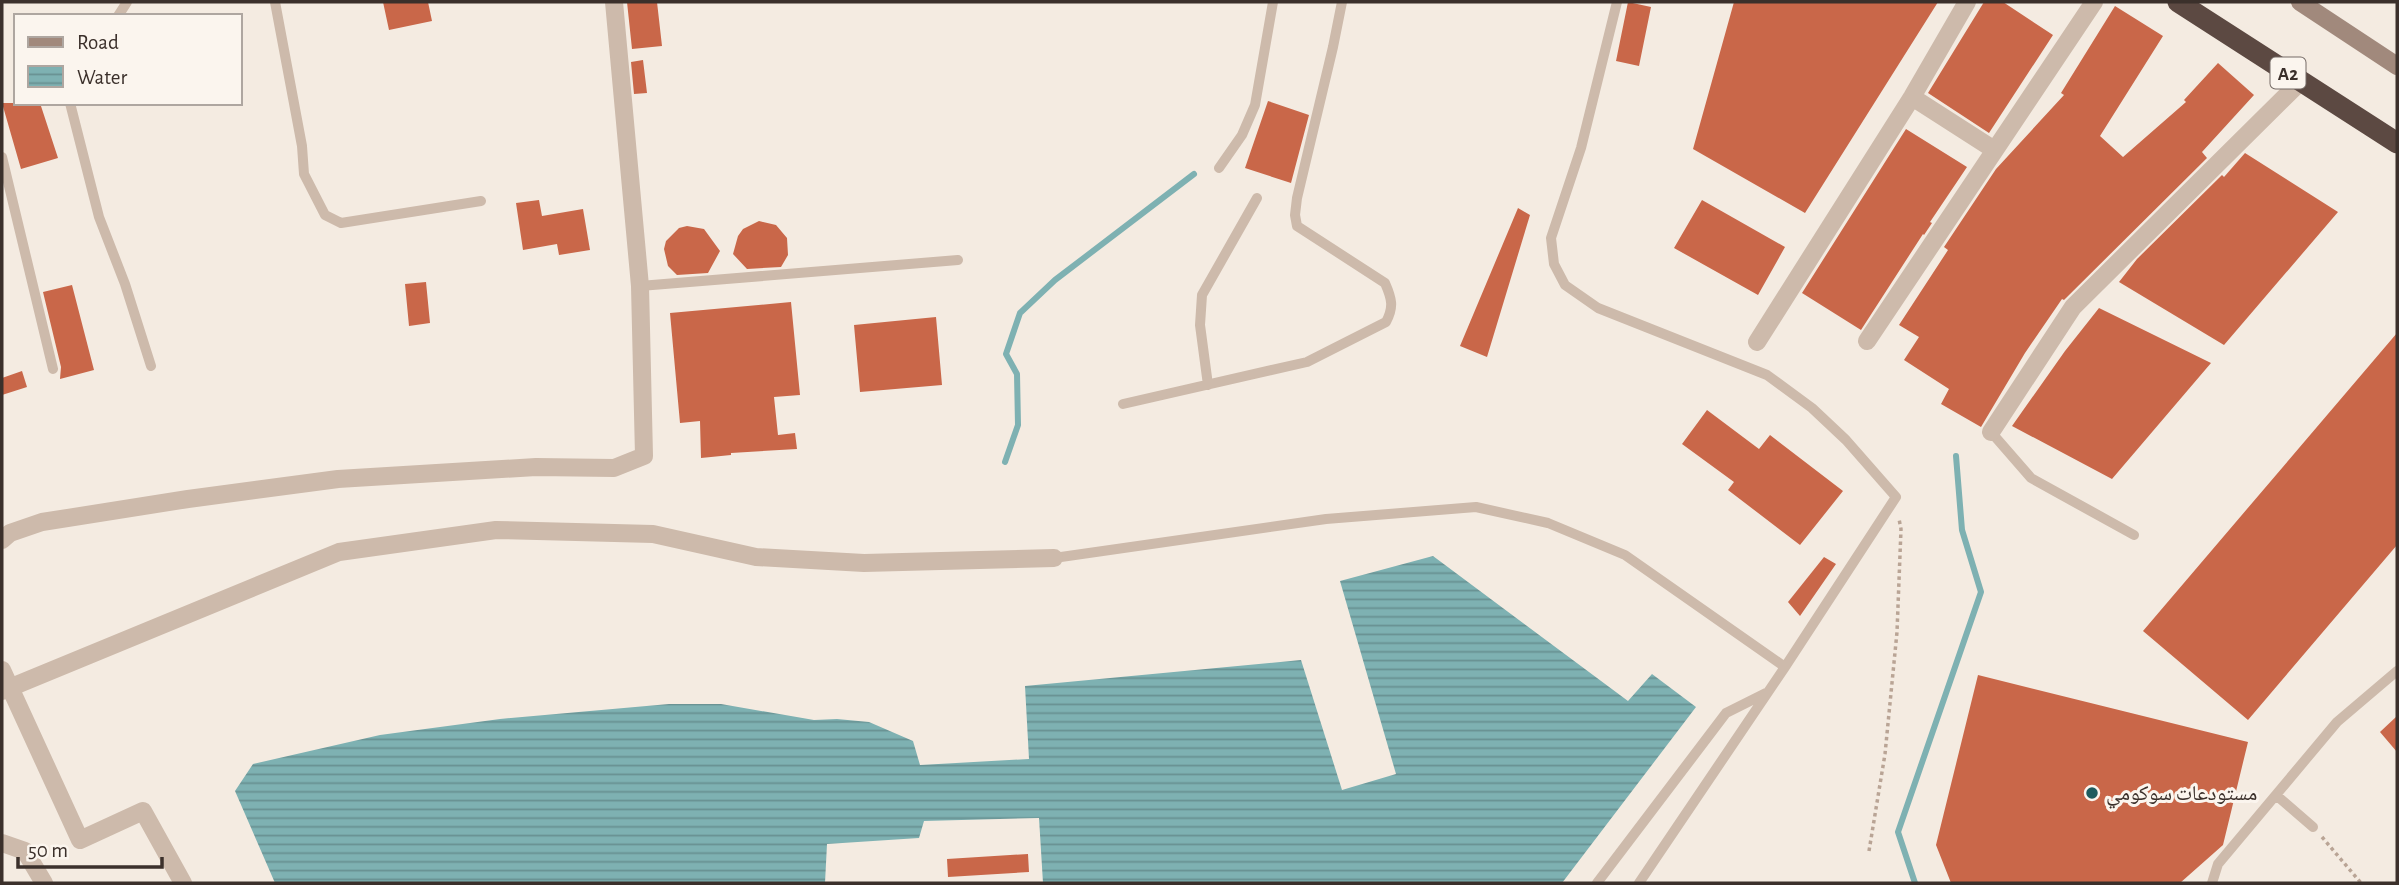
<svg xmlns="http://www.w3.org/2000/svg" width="2399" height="885" viewBox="0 0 2399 885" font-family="'Alegreya Sans','Noto Naskh Arabic',sans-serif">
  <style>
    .water { fill: url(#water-rules) }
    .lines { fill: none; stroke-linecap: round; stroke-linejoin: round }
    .stream { stroke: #7eb1b2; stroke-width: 6 }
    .building { fill: #c96749 }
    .path { stroke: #b9a495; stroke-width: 3.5; stroke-dasharray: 3.5 3.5; stroke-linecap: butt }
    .lane { stroke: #cdbaab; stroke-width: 10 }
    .street { stroke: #cdbaab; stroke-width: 18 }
    .secondary { stroke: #a1897c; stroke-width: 18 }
    .highway { stroke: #5c4942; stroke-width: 21 }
    .poi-dot { fill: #1e5b5e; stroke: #fbf5ee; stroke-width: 2.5 }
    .labels { text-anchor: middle; stroke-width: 6; stroke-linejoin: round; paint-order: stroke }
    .shield { fill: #fbf5ee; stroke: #756b66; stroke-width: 2 }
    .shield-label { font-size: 19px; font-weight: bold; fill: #3b302b }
    .poi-label { font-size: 21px; fill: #3b302b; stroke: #fbf5ee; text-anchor: start }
  </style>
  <defs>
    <pattern id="water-rules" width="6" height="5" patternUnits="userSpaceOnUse" patternTransform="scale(1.75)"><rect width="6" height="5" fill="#7eb1b2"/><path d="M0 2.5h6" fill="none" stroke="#689091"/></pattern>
  </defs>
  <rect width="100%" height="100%" fill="#f4ebe1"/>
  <path class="water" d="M1433,556L1628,701L1652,674L1696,707L1562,883H1043L1039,818L924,821L919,838L827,844L825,883H275L235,791L253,764L380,735L500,719L669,704H721L814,720L837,719L869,722L913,741L920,765L1029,759L1025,686L1301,660L1342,790L1396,774L1340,581Z"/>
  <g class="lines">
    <path class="stream" d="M1005,462L1018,425L1017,374L1006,354L1020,313L1055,280L1194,174
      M1915,883L1898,832L1981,592L1962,530L1956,456"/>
  </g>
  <path class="building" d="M383,2H428L432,21L389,30Z
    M627,2H657L662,46L632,49Z
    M1628,2L1651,7L1639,66L1616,61Z
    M1734,2H1938L1805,213L1693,149Z
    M1984,2H2003L2053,35L1989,133L1928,93Z
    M2115,6L2163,36L2100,136L2123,157L2186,102L2184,100L2218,63L2254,95L2202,152L2207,158L2064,300L2062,299L2025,353L1981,427L1941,404L1949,389L1904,360L1919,337L1899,325L1948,250L1944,247L1996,169L2064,95L2061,93Z
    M643,60L647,93L634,94L631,62Z
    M1268,101L1309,115L1291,183L1245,168Z
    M2,103H40L58,158L21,169Z
    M1906,129L1967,167L1930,222L1932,223L1924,235L1923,234L1861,330L1802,293Z
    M2245,153L2338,212L2224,345L2119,282L2137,259L2222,175L2224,177Z
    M539,200L542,216L583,209L590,250L559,255L557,244L523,250L516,203Z
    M1702,200L1785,247L1758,295L1674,248Z
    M1518,208L1530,215L1487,357L1460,346Z
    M759,221L776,225L787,238L788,255L781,267L747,269L733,254L738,236L743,229Z
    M687,226L704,229L720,251L708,273L677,275L668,266L664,249L666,241L679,228Z
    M426,282L430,323L409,326L405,284Z
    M72,285L94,370L60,379L61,367L43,292Z
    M791,302L800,395L774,397L778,435L795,433L797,449L731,453V455L701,458L700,421L680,423L670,313Z
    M2099,308L2211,363L2112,479L2012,426L2065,351Z
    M936,317L942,385L860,392L854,325Z
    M2397,333V545L2248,720L2143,631Z
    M22,371L27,387L2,395V378Z
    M1707,410L1759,449L1770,435L1843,491L1800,545L1728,490L1734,482L1682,444Z
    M1824,557L1836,564L1800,616L1788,602Z
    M1978,675L2248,742L2223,845L2180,883H1951L1936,845Z
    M2397,716V752L2380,732Z
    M1028,854L1029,872L948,877L947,859Z"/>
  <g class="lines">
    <path class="path" d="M2322,837L2361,883
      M1869,851L1885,754L1897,632L1901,529L1899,519"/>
    <path class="lane" d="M275,2L302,146L304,174L325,215L341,223L481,201
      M1617,2L1581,148L1551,238L1554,264L1565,285L1598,308L1767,375L1812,408L1846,440L1896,497L1785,667L1639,883
      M118,16L127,2
      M70,103L99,217L125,284L151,366
      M2,157L53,369
      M1219,168L1242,135L1255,105L1273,2
      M640,286L958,260
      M1208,385L1200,325L1202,295L1257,198
      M1123,404L1307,362L1386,322C1394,307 1392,299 1385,283L1297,226L1295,215L1297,198L1333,47L1342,2
      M1991,432L2031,478L2134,535
      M1054,558L1326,519L1476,507L1548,523L1625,555L1785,667
      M2276,795L2313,827
      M1597,883L1726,713L1766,693
      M2212,883L2218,864L2337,722L2397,671"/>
    <path class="street" d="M1912,97L1993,149
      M1867,341L2094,2
      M1757,342L1912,97L1967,2
      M1991,432L2073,307L2301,81
      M2,540L10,533L42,522L188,499L338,479L536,467L614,468L644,456L640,286L614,2
      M2,670L80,840L143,811L183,883
      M2,691L339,552L496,530L653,534L756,557L864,563L1054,558
      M2,843L25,851L44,883"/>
    <path class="secondary" d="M2300,2L2397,66"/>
    <path class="highway" d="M2178,2L2397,143"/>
  </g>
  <circle class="poi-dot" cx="2092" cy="793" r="7"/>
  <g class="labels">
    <rect class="shield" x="2270.5" y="57.5" width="35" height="31" rx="5"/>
    <g class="shield-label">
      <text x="2288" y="80">A2</text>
    </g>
    <g class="poi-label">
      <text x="2106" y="800">مستودعات سوكومي</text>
    </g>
  </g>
  <rect width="2399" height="885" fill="none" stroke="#3b302b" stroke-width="7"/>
  <rect x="14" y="14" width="228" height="91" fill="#fbf5ee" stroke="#aea6a0" stroke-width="2"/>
  <rect x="28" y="37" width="35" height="10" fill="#a1897c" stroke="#aea6a0" stroke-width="2"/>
  <text x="77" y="49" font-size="21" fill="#3b302b">Road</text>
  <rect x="28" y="66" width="35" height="21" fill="url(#water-rules)" stroke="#aea6a0" stroke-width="2"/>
  <text x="77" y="84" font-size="21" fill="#3b302b">Water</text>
  <path d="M18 857v10h144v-10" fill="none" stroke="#3b302b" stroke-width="3.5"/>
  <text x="28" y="857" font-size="21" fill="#3b302b" stroke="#fbf5ee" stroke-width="5" paint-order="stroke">50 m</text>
</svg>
